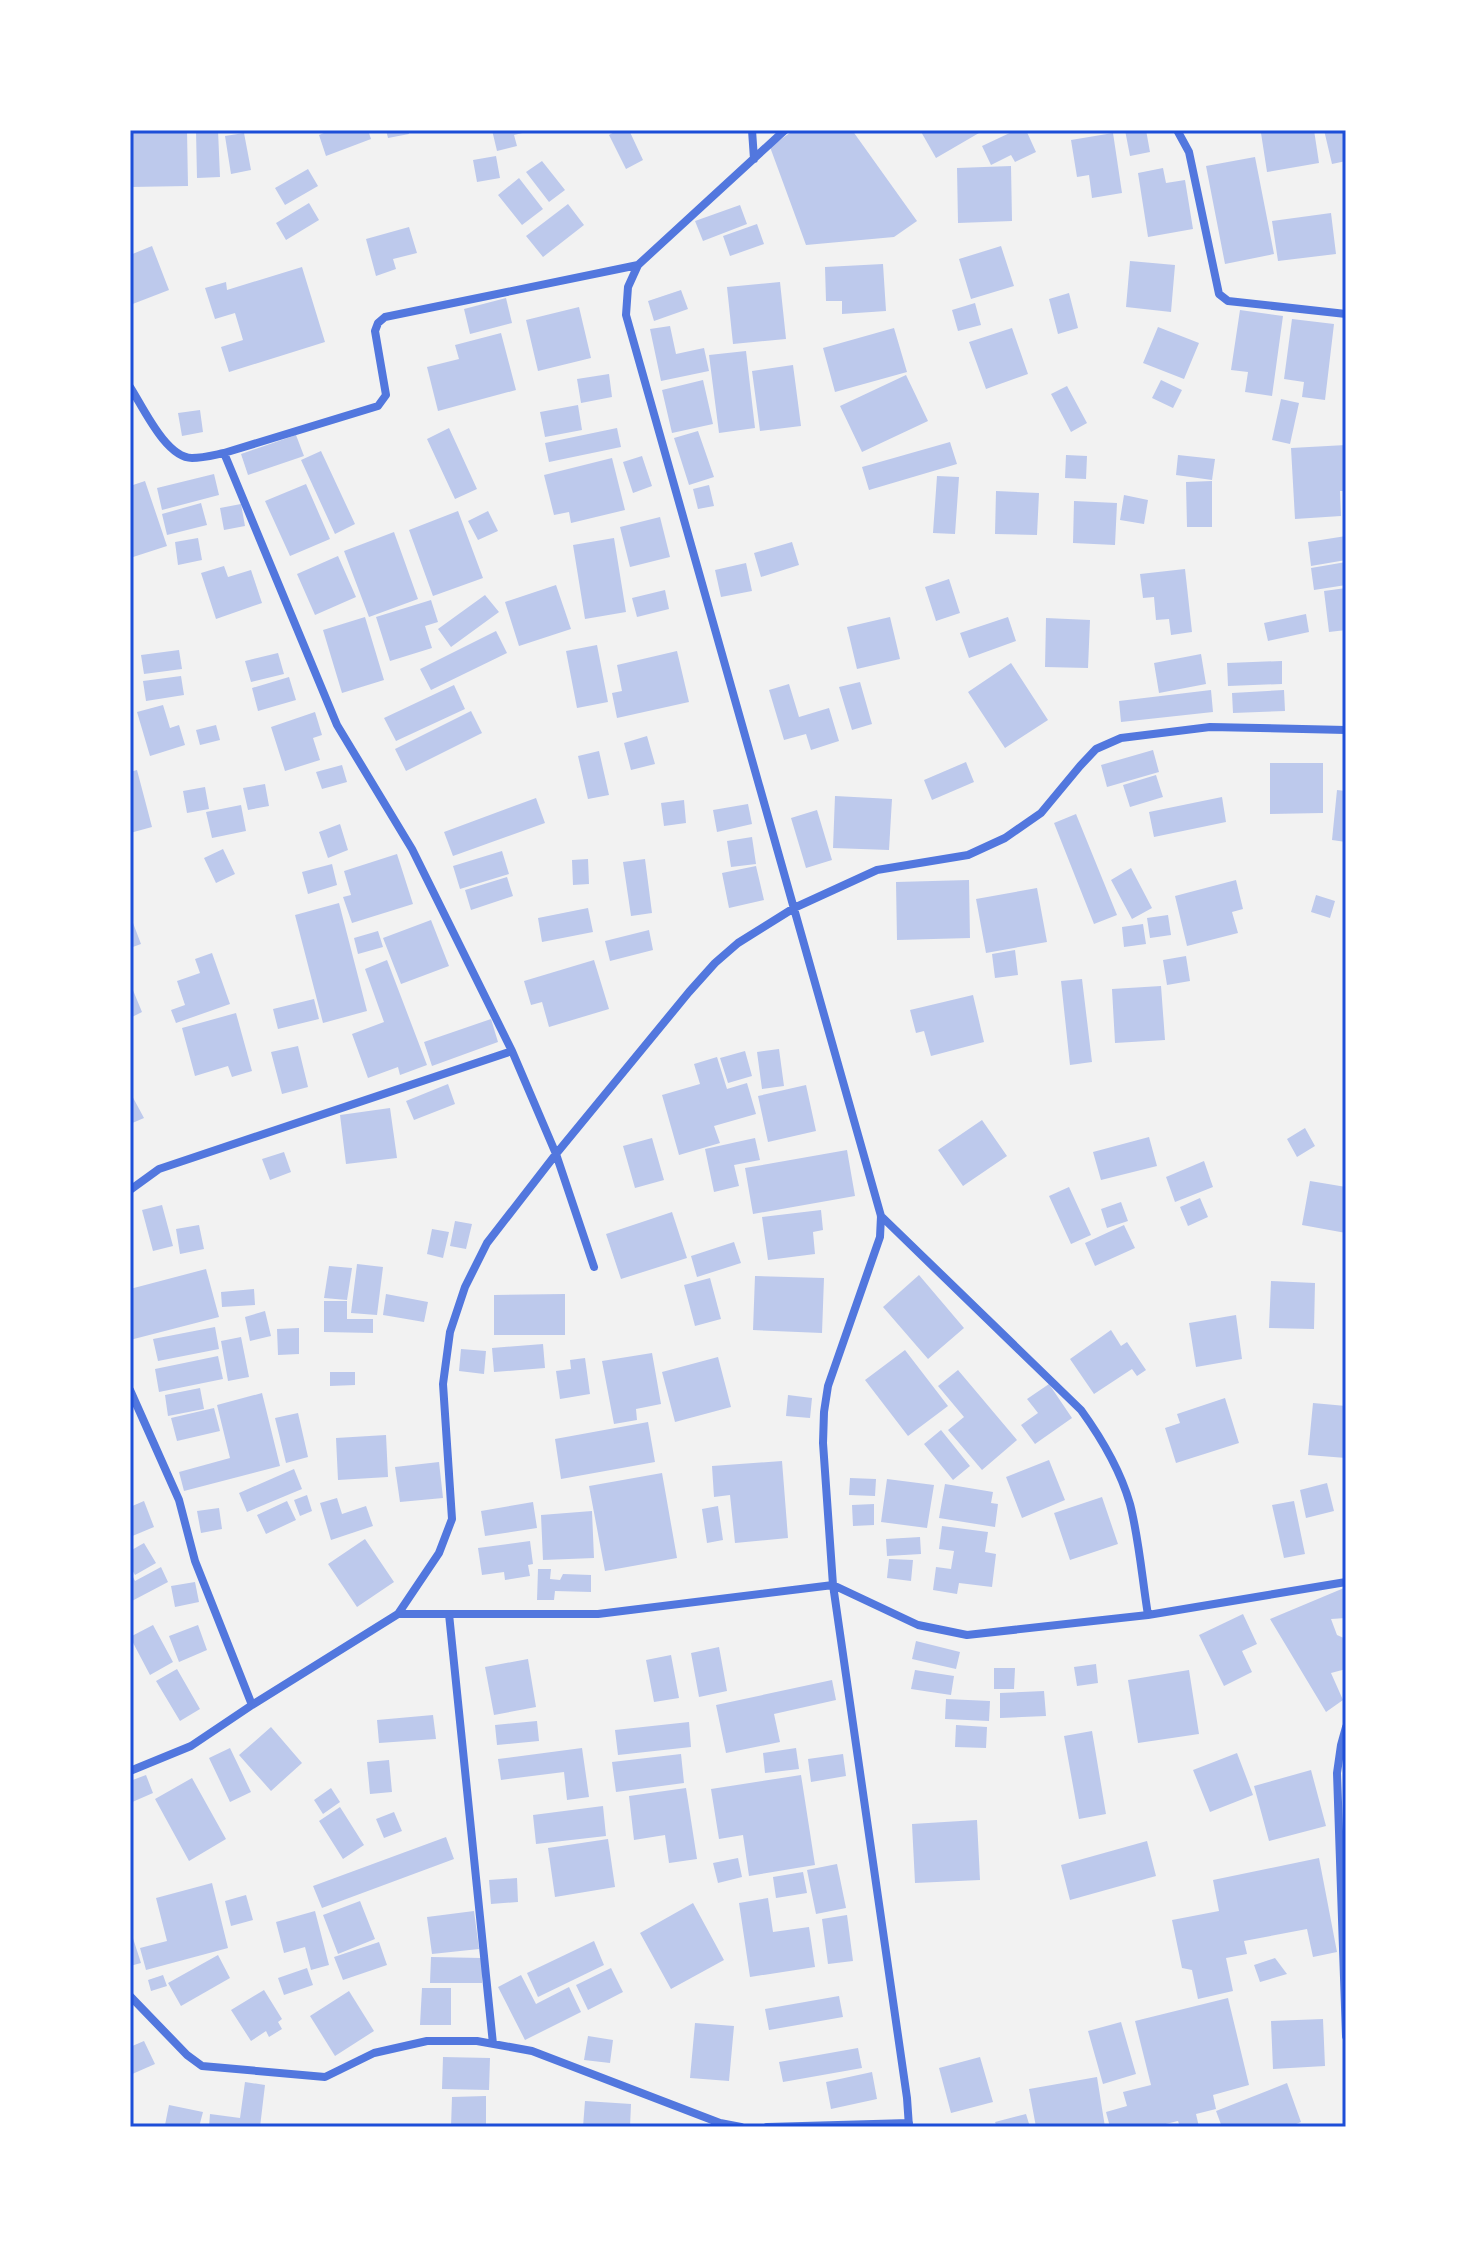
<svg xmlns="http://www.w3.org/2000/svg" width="1476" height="2257" viewBox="0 0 1476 2257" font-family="'Titillium Web',sans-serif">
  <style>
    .building { fill: #bdc9ec }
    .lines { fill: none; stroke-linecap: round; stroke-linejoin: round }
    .minor { stroke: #5277de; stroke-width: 8 }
    .neatline { fill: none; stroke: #1d4ed8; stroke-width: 3 }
  </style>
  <rect width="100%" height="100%" fill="#f2f2f2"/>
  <path class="building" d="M130,130H187L188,186L130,187Z
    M196,130H218L220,177L197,178Z
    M331,130H368L371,139L326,156L319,135Z
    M386,130H408L409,134L388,138Z
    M492,130H531V131L514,135L517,146L497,151Z
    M618,130H629L643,160L626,169L609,135Z
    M794,130H852L917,221L894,237L806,245L770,147Z
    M920,130H977L979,133L936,158Z
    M1016,130H1026L1036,152L1015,162L1011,155L991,165L982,146Z
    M1125,130H1146L1150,152L1130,156Z
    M1278,130H1314L1319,163L1267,172L1261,133Z
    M1324,130H1346V161L1332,164Z
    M244,133L251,170L231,174L225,136Z
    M1113,133L1122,193L1092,198L1089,175L1077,177L1071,140Z
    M496,156L500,178L477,182L473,160Z
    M1255,157L1274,254L1225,264L1206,166Z
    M542,161L565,190L549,202L526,172Z
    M1011,166L1012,221L958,223L957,168Z
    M1163,168L1166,183L1185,180L1193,229L1148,237L1138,173Z
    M308,169L318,186L285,205L275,188Z
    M519,178L543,209L522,225L498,195Z
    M309,203L319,220L286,240L276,223Z
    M568,204L584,225L543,257L526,236Z
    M740,205L747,224L703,241L695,221Z
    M1331,213L1336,254L1278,261L1272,221Z
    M757,224L764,244L730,256L723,236Z
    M409,227L417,253L393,259L396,269L376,276L366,239Z
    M152,246L169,290L130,305V255Z
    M1001,246L1014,286L971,299L959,259Z
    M1130,261L1175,265L1171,312L1126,307Z
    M883,264L886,311L842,314V301H826L825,267Z
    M302,267L325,342L229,372L221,347L243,340L235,313L215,319L205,288L226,282L227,290Z
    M780,282L786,339L733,344L727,287Z
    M681,290L688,309L654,321L648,301Z
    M1069,293L1078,328L1058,334L1049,299Z
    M506,298L512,323L470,334L464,309Z
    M975,303L981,325L958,331L952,310Z
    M579,307L591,358L538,371L526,320Z
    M1240,310L1283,316L1272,396L1245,392L1248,372L1231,370Z
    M1292,319L1334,324L1325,400L1302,397L1304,382L1284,379Z
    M670,326L676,354L704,348L709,371L661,381L650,329Z
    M1158,327L1199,343L1184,379L1143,363Z
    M894,328L907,372L835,392L823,348Z
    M1012,328L1028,374L986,389L969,342Z
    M501,333L516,390L438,411L427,367L459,359L455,345Z
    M746,351L755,428L719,433L709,355Z
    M793,365L801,426L760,431L752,371Z
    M609,374L612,397L581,403L577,379Z
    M906,375L928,421L862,452L840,406Z
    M703,380L713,424L672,433L662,390Z
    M1161,380L1182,390L1173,408L1152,398Z
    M1067,386L1087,423L1071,432L1051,394Z
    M1281,399L1299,403L1290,444L1272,440Z
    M578,405L582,430L545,437L540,412Z
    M200,410L203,432L182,436L178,413Z
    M449,428L477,489L455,499L427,439Z
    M617,428L621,447L549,462L545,443Z
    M698,431L714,477L689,485L674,438Z
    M296,435L304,456L248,475L241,454Z
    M950,442L957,464L869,490L862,467Z
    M1346,445V491H1340L1341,516L1295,519L1291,448Z
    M321,451L355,524L335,534L301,460Z
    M1066,455L1087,456L1086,479L1065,478Z
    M1178,455L1215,459L1212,480L1176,475Z
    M642,456L652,486L633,493L623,462Z
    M612,458L625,510L571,523L569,512L554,515L544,475Z
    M214,474L219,495L162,510L157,488Z
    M937,476L959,477L955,534L933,533Z
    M145,481L167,546L130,558V486Z
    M1212,481V527H1187L1186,482Z
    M306,484L330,539L290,556L265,501Z
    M709,485L714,506L698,509L693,489Z
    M996,491L1039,493L1037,535L995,534Z
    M1124,495L1148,500L1144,524L1120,520Z
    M1074,501L1117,503L1115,545L1073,543Z
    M201,503L207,525L167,535L162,514Z
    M241,504L245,526L224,530L220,508Z
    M458,511L483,578L433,596L409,530Z
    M488,511L498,531L478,540L468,521Z
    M660,517L670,557L630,567L620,527Z
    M394,532L418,599L369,617L344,551Z
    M1346,536V560L1311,566L1308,542Z
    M198,538L202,560L178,565L175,542Z
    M614,538L626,612L585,619L573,545Z
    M792,542L799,565L761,577L754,553Z
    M338,556L356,597L315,615L297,574Z
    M1346,562V585L1314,590L1311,568Z
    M746,563L752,591L721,597L715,570Z
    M224,566L228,577L251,570L262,603L216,619L201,573Z
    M1185,569L1192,632L1171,635L1169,619L1156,620L1154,597L1143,598L1140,574Z
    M949,579L960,613L936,621L925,587Z
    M556,585L571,629L519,646L505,602Z
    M1346,588V630L1329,632L1324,591Z
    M665,590L669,609L637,617L632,598Z
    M485,595L499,612L451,647L438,629Z
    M431,600L438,622L425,626L432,648L390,661L376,617Z
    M1306,614L1309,632L1268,641L1264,623Z
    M365,617L384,680L342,693L323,630Z
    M890,617L900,659L857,669L847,627Z
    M1008,617L1016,641L969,658L960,633Z
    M1046,618L1090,620L1088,668L1045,667Z
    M496,631L507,653L431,690L420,669Z
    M597,645L608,702L577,708L566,651Z
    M179,650L182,669L144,674L141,655Z
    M677,651L689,702L617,718L612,693L622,691L617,665Z
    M278,653L284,674L251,682L245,661Z
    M1201,654L1206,684L1159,693L1154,663Z
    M1282,661V684L1228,686L1227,663Z
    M1011,663L1048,720L1005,748L968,692Z
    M181,676L184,695L146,701L143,681Z
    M289,677L296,700L258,711L252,688Z
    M860,682L872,724L852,730L839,687Z
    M789,684L799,717L829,708L839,741L811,750L806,734L784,740L769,690Z
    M454,685L465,709L396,741L384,718Z
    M1211,690L1213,712L1121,722L1119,701Z
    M1284,690L1285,711L1233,713L1232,693Z
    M163,705L170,728L179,725L185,745L150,756L137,712Z
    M471,711L482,733L406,771L395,749Z
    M315,712L322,735L313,738L320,760L285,771L271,727Z
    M216,725L220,740L200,745L196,730Z
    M647,736L655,764L631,770L624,743Z
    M1153,750L1159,772L1107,787L1101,765Z
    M599,751L609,795L588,799L578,756Z
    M966,762L974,782L932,800L924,780Z
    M1270,763H1323V813L1270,814Z
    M342,765L347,782L322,789L316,772Z
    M137,770L152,827L130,833V772Z
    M1156,775L1163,797L1130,807L1123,785Z
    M265,784L269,806L248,810L243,788Z
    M205,787L209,809L187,813L183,791Z
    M1337,790L1346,791V842L1332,840Z
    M835,796L892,799L889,850L833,848Z
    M1222,797L1226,822L1154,837L1149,812Z
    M536,798L545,823L453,856L444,832Z
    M684,800L686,823L664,826L661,803Z
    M748,804L752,824L717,832L713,810Z
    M241,805L246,831L212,838L206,812Z
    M817,810L832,860L806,868L791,818Z
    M1076,814L1117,915L1094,924L1054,823Z
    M340,824L348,850L328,858L319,832Z
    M752,837L756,864L731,867L727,841Z
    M223,849L235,874L216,883L204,858Z
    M502,851L509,874L460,889L453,866Z
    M397,854L413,904L352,923L343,897L351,895L344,871Z
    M588,859L589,884L573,885L572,860Z
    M645,859L652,913L631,916L623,862Z
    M332,864L337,885L308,894L302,872Z
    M756,866L764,900L729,908L722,873Z
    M1131,868L1152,908L1132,919L1111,880Z
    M507,877L513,896L471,910L465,890Z
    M969,880L970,938L897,940L896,882Z
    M1236,880L1243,909L1232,912L1238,933L1187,946L1175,896Z
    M1037,888L1047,942L986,953L976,899Z
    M1316,895L1335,901L1330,918L1311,912Z
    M339,903L367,1011L323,1023L295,915Z
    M588,908L593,932L542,942L538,918Z
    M130,915L141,944L130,948Z
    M1168,915L1171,935L1150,938L1147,918Z
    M431,920L449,966L401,984L383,938Z
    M1143,924L1146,944L1124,947L1122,927Z
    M649,930L653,950L610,961L605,941Z
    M378,931L383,947L358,954L354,938Z
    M1015,950L1018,975L995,978L992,954Z
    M212,953L230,1004L176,1023L171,1010L185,1005L177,981L200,973L195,959Z
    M1186,956L1190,981L1167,985L1163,960Z
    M387,960L427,1065L400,1075L398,1067L368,1078L352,1034L384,1022L365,969Z
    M594,960L609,1009L549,1027L542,1002L531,1005L524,981Z
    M1082,979L1092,1062L1070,1065L1061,981Z
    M130,983L142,1012L130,1018Z
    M1161,986L1165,1040L1115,1043L1112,989Z
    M973,995L984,1042L931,1056L924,1031L916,1033L910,1010Z
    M314,999L319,1019L278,1029L273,1009Z
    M236,1013L252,1071L232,1077L228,1066L195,1076L182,1028Z
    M491,1019L498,1042L432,1066L424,1042Z
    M298,1046L308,1087L282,1094L271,1052Z
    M779,1049L784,1086L762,1089L757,1052Z
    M745,1051L752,1076L728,1083L720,1058Z
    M717,1057L727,1089L747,1083L756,1114L714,1126L720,1143L679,1155L662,1095L700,1084L694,1064Z
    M448,1084L455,1104L414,1120L406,1101Z
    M806,1085L816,1131L768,1142L758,1096Z
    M130,1092L144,1118L130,1124Z
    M390,1108L397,1158L346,1164L340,1115Z
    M982,1120L1007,1156L963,1186L938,1150Z
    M1305,1128L1315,1146L1297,1157L1287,1139Z
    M1149,1137L1157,1166L1101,1180L1093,1152Z
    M652,1138L664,1180L635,1188L623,1146Z
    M755,1138L760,1160L734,1165L739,1186L714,1192L705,1149Z
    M847,1150L855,1196L753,1214L745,1168Z
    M284,1152L291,1172L270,1180L262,1159Z
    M1204,1161L1213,1187L1175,1202L1166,1177Z
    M1310,1181L1346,1187V1233L1302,1225Z
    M1069,1187L1091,1235L1071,1244L1049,1196Z
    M1200,1198L1208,1217L1188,1226L1180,1207Z
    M1121,1202L1128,1221L1107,1228L1101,1209Z
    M162,1205L173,1246L153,1251L142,1210Z
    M821,1210L823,1230L813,1232L815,1254L768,1260L762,1217Z
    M672,1212L687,1258L621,1279L606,1234Z
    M455,1221L472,1224L466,1249L450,1246Z
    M199,1225L204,1249L180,1254L176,1229Z
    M1124,1225L1135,1248L1095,1266L1085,1243Z
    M432,1229L449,1232L443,1258L427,1254Z
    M734,1242L741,1263L697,1277L691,1256Z
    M357,1264L383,1267L377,1315L351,1313Z
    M329,1266L352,1268L347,1300L324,1298Z
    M206,1269L219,1317L130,1340V1289Z
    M919,1275L964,1328L928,1359L883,1307Z
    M755,1276L824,1278L822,1333L753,1330Z
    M710,1278L721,1319L695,1326L684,1285Z
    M1271,1281L1315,1283L1314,1329L1269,1328Z
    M254,1289L255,1305L222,1307L221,1292Z
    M386,1294L428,1302L424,1322L383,1315Z
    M565,1294V1335H494V1295Z
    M324,1301H347V1319H373V1333L324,1332Z
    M265,1311L271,1336L250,1341L245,1317Z
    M1236,1315L1242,1359L1196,1367L1189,1323Z
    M215,1327L219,1349L158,1361L153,1339Z
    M299,1328V1354L278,1355L277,1329Z
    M1111,1330L1121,1346L1127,1342L1146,1370L1137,1376L1132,1369L1094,1394L1070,1359Z
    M241,1337L249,1377L228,1381L221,1341Z
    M543,1344L545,1368L494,1372L492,1348Z
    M461,1349L486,1351L484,1374L459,1371Z
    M905,1350L948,1406L908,1436L865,1380Z
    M652,1353L661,1404L636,1409L637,1420L614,1424L602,1361Z
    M218,1356L223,1379L159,1392L155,1369Z
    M718,1357L731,1407L675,1422L662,1372Z
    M585,1358L590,1394L560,1399L556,1371L571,1369L570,1360Z
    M958,1370L1017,1440L982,1470L948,1430L964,1417L938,1386Z
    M330,1372H355V1385L330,1386Z
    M1049,1384L1072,1418L1035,1444L1021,1425L1038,1413L1027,1399Z
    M200,1388L204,1409L168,1416L165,1395Z
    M262,1393L280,1466L184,1491L179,1472L230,1458L217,1405Z
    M788,1395L812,1398L810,1418L786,1416Z
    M1225,1398L1239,1443L1176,1463L1165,1428L1180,1423L1177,1414Z
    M1313,1403L1346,1406V1458L1308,1455Z
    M214,1408L220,1431L177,1441L171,1418Z
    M298,1413L308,1457L286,1463L275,1418Z
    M648,1422L655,1462L561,1479L555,1439Z
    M941,1430L970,1466L953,1480L924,1444Z
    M386,1435L388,1477L338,1480L336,1438Z
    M1049,1460L1065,1500L1022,1518L1006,1477Z
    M782,1461L788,1538L735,1543L730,1495L714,1497L712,1466Z
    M439,1462L443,1498L400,1502L395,1467Z
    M294,1469L302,1489L247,1512L239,1493Z
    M662,1473L677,1558L605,1571L589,1486Z
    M850,1478L876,1479L875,1496L849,1495Z
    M887,1479L934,1485L927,1528L881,1522Z
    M1327,1483L1334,1511L1306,1518L1300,1490Z
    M945,1484L993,1492L991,1503L998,1504L995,1527L939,1518Z
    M307,1495L312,1511L300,1516L294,1500Z
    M1102,1497L1118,1544L1070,1560L1054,1513Z
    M337,1498L342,1514L366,1506L373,1526L331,1540L320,1503Z
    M144,1501L154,1527L130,1537V1507Z
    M287,1501L296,1520L266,1534L257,1515Z
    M1294,1501L1305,1554L1284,1558L1272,1505Z
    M533,1502L537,1528L485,1536L481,1511Z
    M874,1504V1525L853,1526L852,1505Z
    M718,1506L723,1540L707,1543L702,1509Z
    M219,1508L222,1529L201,1533L197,1511Z
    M592,1511L594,1558L543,1560L541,1515Z
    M942,1526L988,1532L985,1552L996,1554L992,1587L959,1583L957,1594L933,1590L936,1567L951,1569L954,1551L939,1549Z
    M920,1537L921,1554L887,1556L886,1539Z
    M365,1539L394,1582L357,1607L328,1564Z
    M530,1541L533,1564L528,1565L530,1576L505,1580L504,1572L482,1575L478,1548Z
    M144,1543L156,1563L135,1575L130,1566V1551Z
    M889,1559L913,1560L911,1581L887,1578Z
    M161,1567L168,1582L130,1602V1571L135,1581Z
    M538,1569H551L550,1579L560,1580L563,1574L591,1575V1592L555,1591L554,1600H537Z
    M195,1582L199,1602L175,1607L171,1586Z
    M1344,1588L1346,1589V1618L1331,1619L1337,1635L1346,1639V1669L1331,1673L1343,1700L1326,1712L1270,1619Z
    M1243,1614L1257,1644L1242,1651L1252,1672L1224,1686L1199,1635Z
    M153,1625L173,1662L150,1675L130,1637Z
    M198,1625L207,1650L179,1662L169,1636Z
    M916,1641L960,1652L956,1669L912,1659Z
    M719,1647L727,1691L699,1697L691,1653Z
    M671,1655L679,1698L654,1702L646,1660Z
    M528,1659L536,1707L494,1715L485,1667Z
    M1096,1664L1098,1683L1077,1686L1074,1667Z
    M994,1668H1015L1014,1689H994Z
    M177,1669L200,1709L180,1721L156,1681Z
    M915,1670L954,1676L951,1695L911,1689Z
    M1189,1670L1199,1734L1138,1743L1128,1680Z
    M832,1680L836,1700L774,1714L780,1742L726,1753L716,1705Z
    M1044,1691L1046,1716L1000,1718V1693Z
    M946,1699L990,1701L989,1721L945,1719Z
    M433,1715L436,1739L379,1743L377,1720Z
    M537,1721L539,1741L497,1745L495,1725Z
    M689,1722L691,1747L618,1755L615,1730Z
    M956,1725L987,1727L986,1748L955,1747Z
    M271,1727L302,1763L271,1791L239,1755Z
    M1092,1731L1106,1814L1079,1819L1064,1736Z
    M230,1748L251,1792L230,1802L209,1758Z
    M582,1748L589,1797L567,1800L564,1772L501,1780L498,1759Z
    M796,1748L799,1769L765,1773L763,1753Z
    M1237,1753L1253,1795L1210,1812L1193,1770Z
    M681,1754L684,1783L616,1792L612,1762Z
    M843,1754L846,1776L811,1782L808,1759Z
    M389,1760L392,1792L370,1794L367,1762Z
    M1311,1770L1326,1826L1269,1841L1254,1786Z
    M146,1775L153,1793L130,1803V1781Z
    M801,1775L815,1865L749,1876L743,1835L719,1839L711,1789Z
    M192,1778L226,1839L189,1861L155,1799Z
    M331,1788L340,1802L323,1814L314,1800Z
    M686,1788L697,1859L669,1863L665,1835L634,1840L629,1796Z
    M603,1806L606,1836L536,1844L533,1815Z
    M340,1807L364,1845L343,1859L319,1821Z
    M394,1812L402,1831L384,1838L376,1819Z
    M977,1820L980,1880L915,1883L912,1824Z
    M446,1837L454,1859L322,1908L313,1886Z
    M608,1839L615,1887L555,1897L548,1848Z
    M1147,1841L1156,1876L1070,1900L1061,1865Z
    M738,1858L742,1877L718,1883L713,1863Z
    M1319,1858L1337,1952L1313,1957L1307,1929L1244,1941L1247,1954L1226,1958L1233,1991L1198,1999L1192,1970L1182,1968L1172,1920L1219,1911L1213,1880Z
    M837,1864L846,1908L816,1914L807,1870Z
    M803,1872L807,1893L776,1898L773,1877Z
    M517,1878L518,1902L491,1904L489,1880Z
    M212,1883L228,1948L146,1970L140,1948L167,1941L156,1898Z
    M246,1895L253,1920L231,1926L225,1901Z
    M768,1898L773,1932L809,1927L815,1967L750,1977L739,1903Z
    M360,1901L375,1939L338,1954L323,1915Z
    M693,1903L724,1960L671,1989L640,1933Z
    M315,1911L329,1965L311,1970L305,1947L284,1953L276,1922Z
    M474,1911L479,1949L432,1954L427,1917Z
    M847,1915L853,1961L828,1964L822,1919Z
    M130,1929L141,1963L130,1966Z
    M594,1941L604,1965L538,1997L527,1973Z
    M379,1942L387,1965L343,1980L334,1957Z
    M218,1955L230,1978L181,2006L168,1983Z
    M431,1957L482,1958V1983H430Z
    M1275,1958L1287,1974L1260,1982L1254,1965Z
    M307,1968L313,1985L284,1995L278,1978Z
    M611,1968L623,1992L588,2010L576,1985Z
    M163,1975L167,1986L151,1991L148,1980Z
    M521,1975L536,2004L569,1987L581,2012L525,2040L498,1987Z
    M422,1988H451V2025H420Z
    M264,1990L282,2019L278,2022L282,2029L269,2037L266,2031L251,2041L231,2010Z
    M349,1991L374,2031L335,2056L310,2016Z
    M839,1996L843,2017L769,2030L765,2009Z
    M1228,1998L1249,2085L1213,2095L1216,2109L1196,2114L1199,2127H1180L1178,2121L1153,2127H1110L1106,2112L1127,2106L1123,2092L1151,2085L1135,2021Z
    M1323,2019L1325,2066L1273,2069L1271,2021Z
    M1121,2022L1136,2074L1103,2084L1088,2031Z
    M695,2023L734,2026L729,2081L690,2078Z
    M588,2036L613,2040L610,2063L584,2060Z
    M144,2041L155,2064L130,2075V2047Z
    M858,2048L862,2068L783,2082L779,2062Z
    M443,2057L490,2058L489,2090L442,2089Z
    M980,2057L993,2102L951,2113L939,2068Z
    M872,2072L877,2099L831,2109L826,2082Z
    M1097,2077L1105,2127H1036L1029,2089Z
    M245,2082L265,2085L260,2127H209L210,2114L240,2118Z
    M1287,2083L1301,2122L1289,2127H1222L1216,2111Z
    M486,2096V2127H451L452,2097Z
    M585,2101L631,2104L630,2127H583Z
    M169,2105L203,2112L199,2127L165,2125Z
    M1026,2114L1030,2127H997L995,2122Z"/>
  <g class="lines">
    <path class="minor" d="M752,130L754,159
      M785,130L638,265L628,287L626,315L881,1216L880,1237L828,1386L824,1412L823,1443L833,1585L907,2098L909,2127
      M1177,130L1189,152L1219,294L1228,301L1346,314
      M130,387C143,407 166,458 192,458C203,458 214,455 224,453L337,725L412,849L512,1051L556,1154L594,1267
      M224,453L378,406L386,395L375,331L378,323L385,317L638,265
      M130,1190L159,1169L512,1051
      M881,1216L1081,1410C1102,1439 1120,1469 1130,1504C1139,1539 1142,1578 1148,1615
      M130,1390L179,1500L195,1561L252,1705
      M398,1614H598L833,1585L918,1625L967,1635L1148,1615L1346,1582
      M449,1614L493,2044
      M1346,1727L1341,1745L1337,1773L1346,2036
      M130,1771L191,1746L252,1705L398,1614L439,1553L452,1519L443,1384L450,1332L465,1287L487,1243L556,1154L689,992L715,963L738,943L794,908L877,870L968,855L1005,838L1041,813L1080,766L1096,749L1121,738L1210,727L1346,730
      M130,1996L187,2055L202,2066L325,2077L374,2053L427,2041H477L532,2051L720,2123L741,2127
      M767,2127L909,2123"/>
  </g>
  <rect width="1476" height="2257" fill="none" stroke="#ffffff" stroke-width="264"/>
  <rect x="132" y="132" width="1212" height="1993" class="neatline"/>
</svg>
